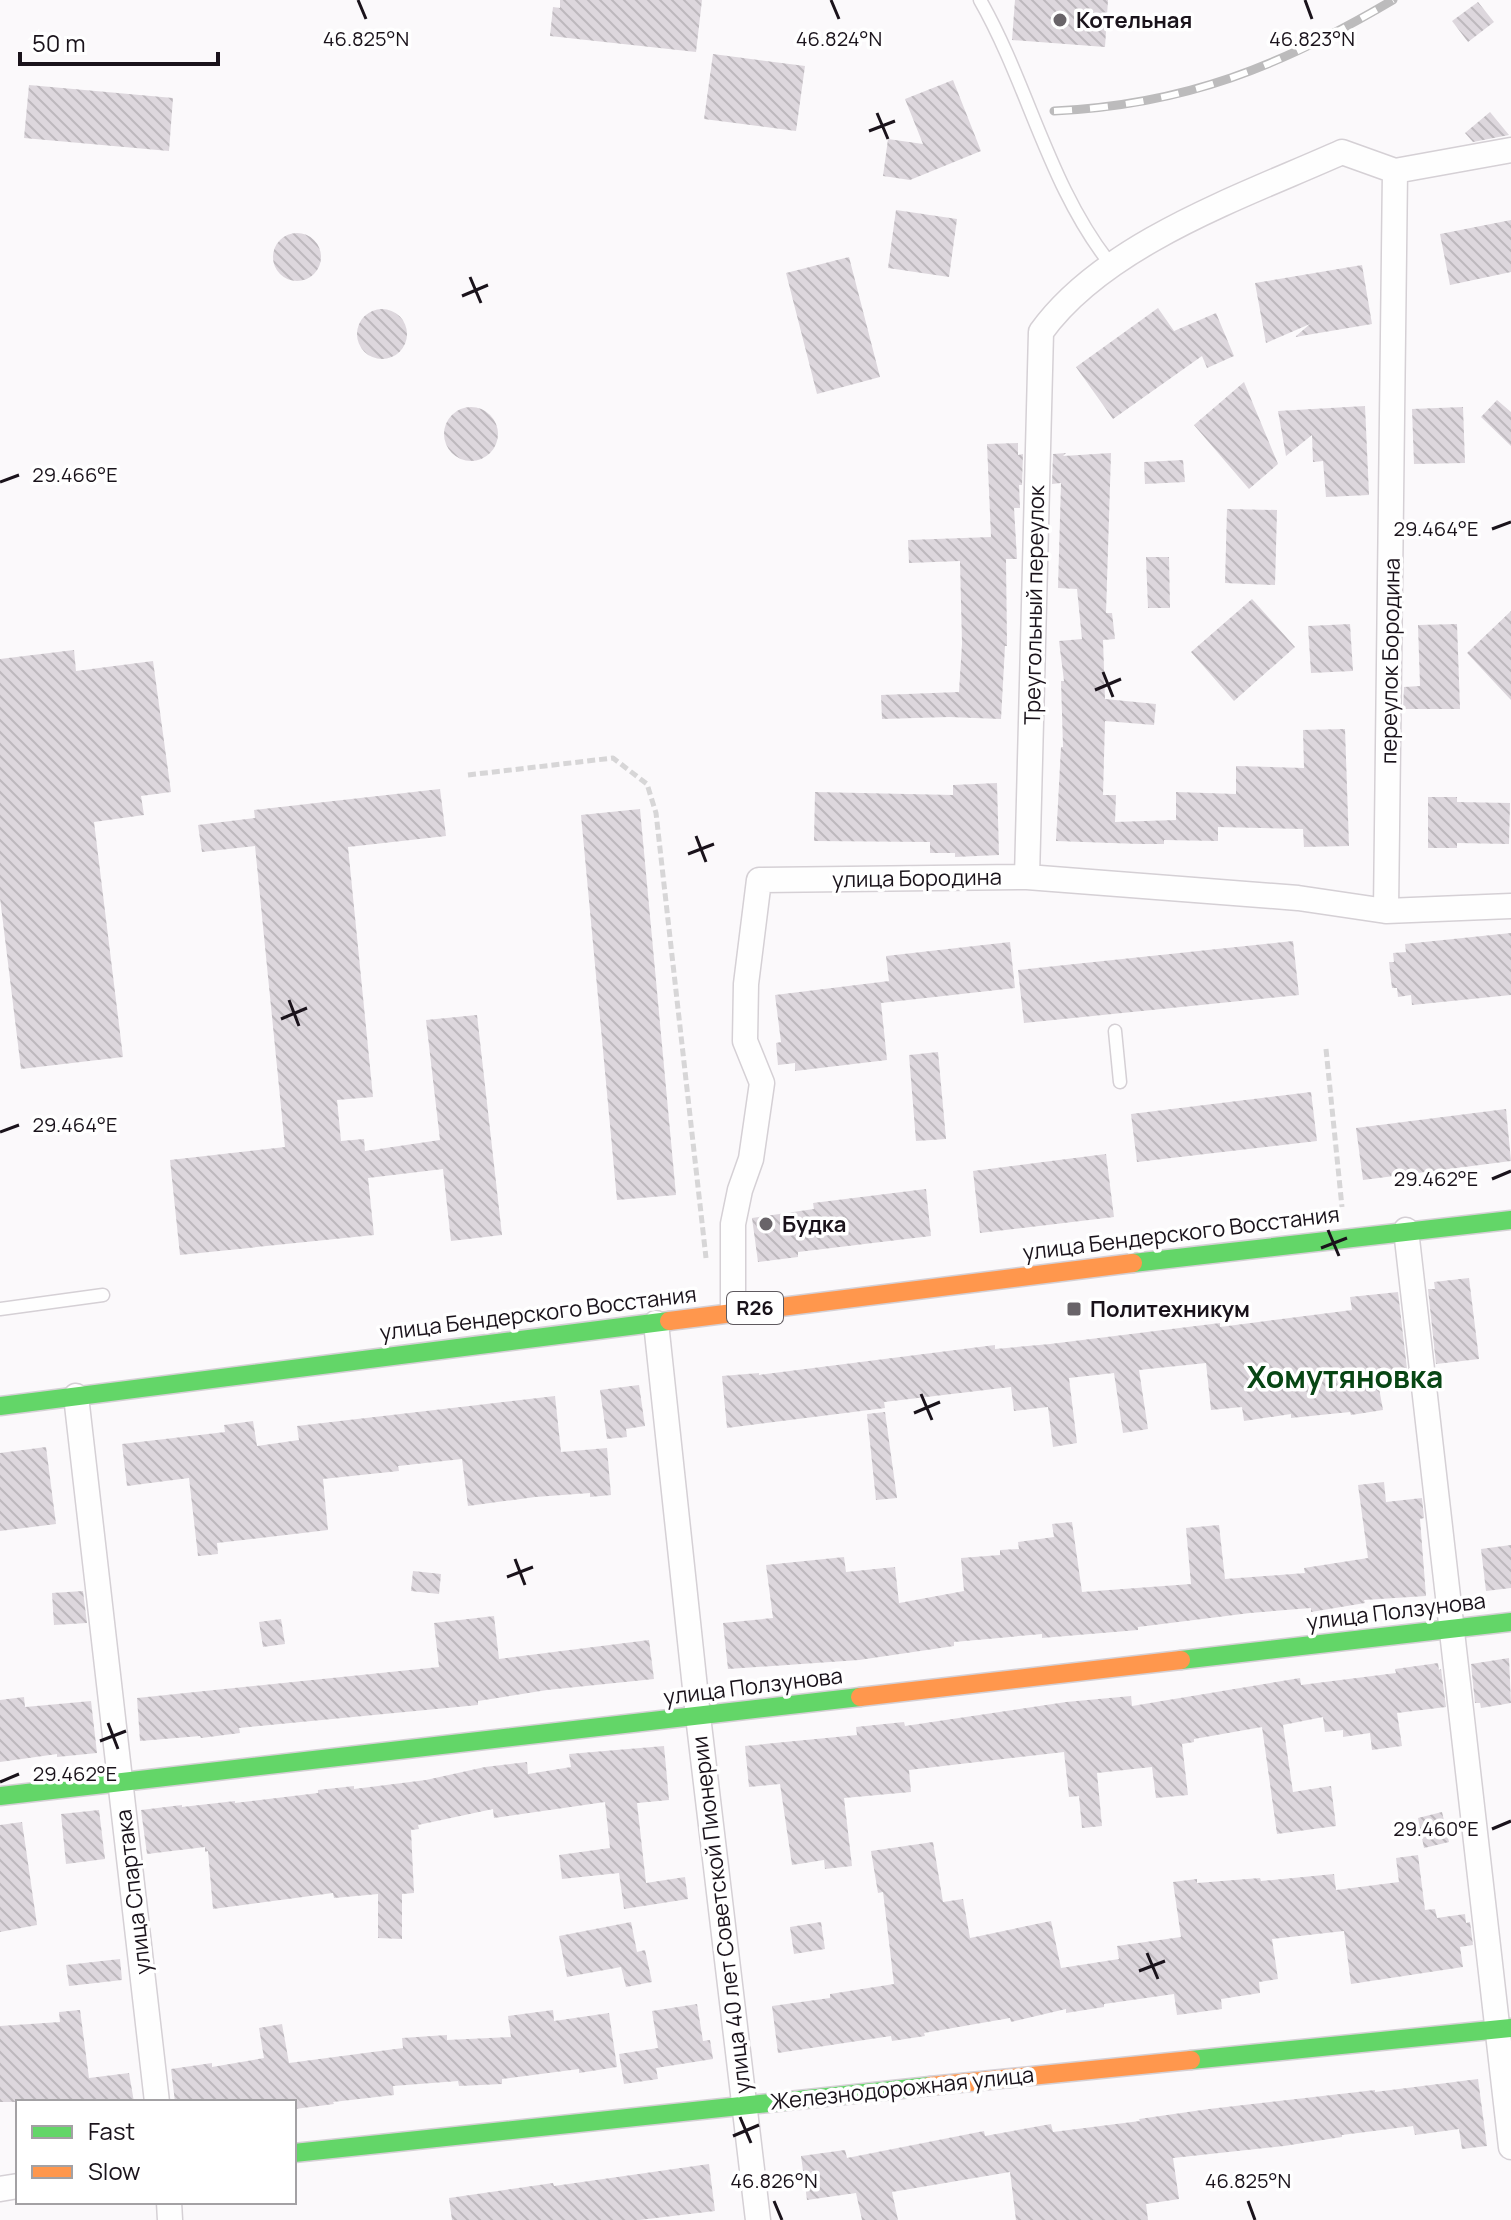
<svg xmlns="http://www.w3.org/2000/svg" width="1511" height="2220" viewBox="0 0 1511 2220" font-family="Manrope,sans-serif">
  <style>
    .building { fill: url(#building-back-hatch) }
    .lines { fill: none; stroke-linecap: round; stroke-linejoin: round }
    .lane-casing { stroke: #d5d0d5; stroke-width: 15 }
    .street-casing { stroke: #d5d0d5; stroke-width: 27 }
    .fast-casing { stroke: #d5d0d5; stroke-width: 21 }
    .slow-casing { stroke: #d5d0d5; stroke-width: 21 }
    .path { stroke: #d7d6d7; stroke-width: 5; stroke-dasharray: 8 4; stroke-linecap: butt }
    .lane { stroke: #fefefe; stroke-width: 12 }
    .street { stroke: #fefefe; stroke-width: 24 }
    .fast { stroke: #63d668; stroke-width: 18 }
    .slow { stroke: #ff974d; stroke-width: 18 }
    .rail-casing { stroke: #bcbbbc; stroke-width: 9 }
    .rail { stroke: #fff; stroke-width: 6; stroke-dasharray: 18; stroke-linecap: butt }
    .ticks { fill: none; stroke: #1a131b; stroke-width: 3 }
    .poi-dot { fill: #696469; stroke: #fff; stroke-width: 3 }
    .labels { text-anchor: middle; stroke-width: 7; stroke-linejoin: round; paint-order: stroke }
    .shield { fill: #fff; stroke: #5f5a5f; stroke-width: 2 }
    .shield-label { font-size: 20px; font-weight: bold; fill: #1a131b }
    .poi-label { font-size: 22px; font-weight: bold; fill: #1a131b; stroke: #fff; text-anchor: start }
    .street-label { font-size: 22px; fill: #1a131b; stroke: #fff }
    .district-label { font-size: 30px; font-weight: bold; fill: #084614; stroke: #fff }
    .ticks-label { font-size: 20px; text-anchor: middle; fill: #1a131b; stroke: #fff; stroke-width: 7; stroke-linejoin: round; paint-order: stroke }
  </style>
  <defs>
    <pattern id="building-back-hatch" width="6" height="6" patternUnits="userSpaceOnUse" patternTransform="scale(2)"><rect width="6" height="6" fill="#ddd7dd"/><path d="M-1 5l2 2M0 0l6 6M5-1l2 2" fill="none" stroke="#bdb8bd"/></pattern>
  </defs>
  <rect width="100%" height="100%" fill="#fbf9fb"/>
  <path class="building" d="M560,0H702L696,52L550,36L553,7L560,8Z
    M1015,0H1108L1105,47L1012,40Z
    M1478,2L1494,22L1468,42L1452,21Z
    M713,54L805,66L796,131L704,119Z
    M953,80L981,151L910,180L883,176L888,139L923,144L905,99Z
    M29,85L173,98L169,151L24,138Z
    M1490,112L1509,135L1473,142L1465,133Z
    M896,210L957,219L949,277L888,268Z
    M1511,220V272L1450,285L1440,234Z
    M273 257a24 24 0 1 1 48 0a24 24 0 1 1-48 0Z
    M849,257L880,377L817,394L786,273Z
    M1362,265L1372,324L1295,337L1310,324L1266,343L1255,283Z
    M1158,308L1174,331L1216,313L1234,356L1207,368L1202,356L1113,419L1076,367Z
    M357 334a25 25 0 1 1 50 0a25 25 0 1 1-50 0Z
    M1244,382L1278,464L1249,489L1194,425Z
    M1497,400L1511,412V446L1481,417Z
    M1365,406L1369,495L1326,497L1323,461L1313,462L1312,435L1286,456L1278,411Z
    M1463,407L1465,463L1414,464L1412,409Z
    M444 434a27 27 0 1 1 54 0a27 27 0 1 1-54 0Z
    M1018,443V455L1023,454L1022,485H1019L1020,508H1014L1017,559H1006L1007,646H1005L1001,719L949,717L882,719L881,695L959,692L962,644L960,561L909,563L908,540L991,537L987,444Z
    M1066,453L1063,456L1111,453L1106,613H1112L1115,639L1103,640L1105,699L1156,704L1154,725L1105,721L1103,795H1116L1115,822L1176,820V792L1236,794V766L1304,768L1303,730L1345,729L1349,846L1304,847L1303,829L1218,827V841L1164,840V844H1140L1056,841L1061,747H1063L1061,681H1064L1059,641L1082,639L1077,589L1058,588L1061,483L1052,484L1053,454Z
    M1183,460L1185,482L1145,484L1144,462Z
    M1227,509L1277,510L1275,585L1225,583Z
    M1146,557H1169L1170,608H1148Z
    M1252,599L1295,647L1234,701L1191,652Z
    M1511,611V700L1467,653Z
    M1350,624L1353,671L1311,673L1308,626Z
    M1457,624L1460,709H1403L1404,687L1420,686L1418,625Z
    M74,650L76,671L153,661L171,792L141,796L144,815L94,822L123,1057L21,1069L0,898V659Z
    M997,783L999,855L955,857V853H930V842L814,841L815,792L953,795V785Z
    M440,789L446,836L348,847L373,1097L337,1100L341,1141L364,1139L365,1151L440,1140L426,1020L477,1015L502,1235L451,1241L443,1169L368,1178L374,1235L180,1255L170,1160L285,1147L255,846L202,852L198,825L255,818L254,810Z
    M1428,797H1457V802L1510,803L1509,844L1457,843V848H1428Z
    M640,809L676,1195L617,1200L581,815Z
    M1511,933V995L1412,1005L1411,995L1398,997L1397,988H1392L1389,962H1394L1393,953L1406,952L1405,944Z
    M1293,941L1299,995L1024,1023L1018,970Z
    M1010,942L1015,988L881,1003L887,1060L795,1071V1063L778,1065L776,1043L781,1042L775,995L889,981L886,956Z
    M938,1052L946,1139L916,1141L909,1055Z
    M1311,1092L1317,1141L1137,1162L1131,1114Z
    M1506,1109L1511,1161L1363,1180L1356,1128Z
    M1106,1154L1114,1217L980,1233L973,1171Z
    M926,1189L931,1236L798,1252V1257L758,1262L752,1218L814,1209L813,1203Z
    M1469,1278L1479,1359L1436,1364L1428,1289H1435L1434,1282Z
    M1398,1292L1407,1369L1376,1372L1383,1410L1351,1415L1350,1412L1291,1418V1414L1244,1421L1242,1407L1211,1410L1206,1363L1139,1370L1148,1429L1123,1433L1114,1373L1069,1378L1077,1443L1053,1447L1048,1407L1014,1411L1011,1387L884,1402L885,1408L727,1428L722,1376L759,1373V1375L995,1345V1349L1050,1344L1220,1323V1327L1352,1310L1350,1297Z
    M639,1385L645,1426L626,1429L627,1437L607,1439L600,1390Z
    M555,1396L561,1452L607,1448L611,1495L590,1497V1493L535,1497L468,1506L462,1459L398,1466L399,1471L323,1479L328,1530L217,1543L218,1554L198,1556L189,1478L127,1486L122,1444L225,1432L224,1425L253,1421L257,1446L299,1440L297,1426Z
    M885,1412L897,1498L876,1500L867,1414Z
    M46,1447L56,1524L0,1531V1453Z
    M1384,1482L1386,1502L1422,1498L1424,1518L1420,1519L1426,1596L1364,1600L1365,1603L1311,1612V1608L1250,1613L1138,1627V1630L1042,1638V1634L954,1642V1646L859,1660L728,1669L723,1623L773,1618L766,1565L844,1557L846,1572L895,1567L899,1603L964,1591L961,1558L1000,1555V1550L1019,1549L1018,1542L1054,1537L1052,1524L1072,1522L1082,1592L1191,1584L1186,1528L1219,1525L1225,1579L1305,1573L1304,1568L1368,1558L1358,1485Z
    M1511,1545V1588L1486,1591L1481,1549Z
    M413,1571L441,1574L439,1594L411,1591Z
    M83,1591L87,1623L54,1625L52,1593Z
    M494,1616L499,1659L649,1640L654,1679L547,1690L478,1701V1705L239,1728L240,1733L201,1738L200,1736L140,1741L137,1698L439,1667L434,1623Z
    M281,1619L285,1644L263,1647L259,1622Z
    M1509,1658L1511,1703L1481,1708L1480,1703H1475L1471,1664Z
    M1438,1663L1439,1670L1441,1669L1446,1707L1397,1713L1402,1746L1372,1750L1370,1733L1343,1737V1730L1325,1732L1323,1717L1283,1725L1293,1792L1331,1786L1336,1826L1277,1834L1262,1727L1194,1739V1742L1182,1744L1188,1795L1156,1798L1152,1767L1097,1773L1102,1826L1082,1828L1079,1796L1069,1797L1064,1752L909,1770L911,1792L844,1798L852,1866L825,1869L824,1860L792,1865L780,1784L749,1787L745,1746L857,1735L856,1727L904,1722L905,1726L1066,1702L1131,1696L1132,1706L1300,1678L1301,1685L1396,1673L1395,1669Z
    M24,1697L25,1707L91,1701L97,1753L57,1757V1754L0,1762V1700Z
    M664,1746L669,1800L637,1803L646,1883L685,1877L688,1899L624,1909L619,1873L562,1879L559,1855L610,1848L605,1802L494,1818L493,1809L418,1825L419,1829L411,1830L414,1893L402,1894V1939L378,1938V1894L334,1898L333,1893L213,1909L208,1851L205,1852V1847L147,1854L141,1810L182,1805V1807L235,1801V1803L318,1793V1790L354,1786V1789L426,1780L485,1767L527,1762L528,1774L571,1767L569,1754Z
    M99,1810L105,1859L66,1864L61,1814Z
    M1442,1812L1449,1842L1424,1848L1418,1818Z
    M22,1822L37,1925L0,1932V1825Z
    M933,1842L943,1902L963,1899L970,1938L1051,1921L1061,1968L1119,1959L1117,1946L1181,1937L1173,1882L1197,1879V1883L1260,1878L1261,1881L1334,1874L1336,1890L1399,1882L1396,1858L1418,1855L1425,1910L1435,1909L1437,1918L1465,1914L1466,1923L1470,1922L1473,1945L1460,1947L1463,1967L1351,1984L1344,1931L1272,1939L1278,1979L1259,1982L1260,1993L1221,1999L1222,2009L1177,2015L1174,1994L1104,2004V2007L1066,2013V2009L1011,2022L1010,2018L924,2033L925,2036L892,2041L891,2036L778,2053L772,2006L830,1998V1994L894,1984L883,1892L878,1893L871,1851Z
    M631,1922L637,1952L645,1950L652,1982L626,1987L621,1967L567,1977L559,1936Z
    M821,1922L825,1949L794,1954L790,1927Z
    M120,1959L122,1980L69,1986L66,1965Z
    M697,2004L703,2041L710,2040L713,2059L656,2068L658,2079L624,2084L619,2054L658,2048L652,2011Z
    M80,2010L89,2078L129,2073L134,2102H0V2026L60,2022L59,2012Z
    M553,2010L554,2021L609,2013L617,2067L579,2073V2069L502,2079V2084L459,2086L458,2081L393,2086L394,2095L333,2102L334,2104L295,2109L294,2102H175L171,2069L212,2063V2067L264,2058L259,2028L282,2024L289,2063L403,2048L402,2038L447,2035V2040L511,2037L508,2016Z
    M1478,2079L1487,2146L1462,2149L1459,2129L1415,2135L1413,2126L1342,2135V2137L1284,2146L1173,2158L1179,2199L1146,2204L1148,2220H1016L1010,2172L892,2192L898,2220H862L856,2193L807,2200L801,2156L845,2150L847,2158L984,2131L985,2136L1051,2124L1053,2132L1140,2121L1139,2119L1209,2109L1375,2090V2092Z
    M709,2164L715,2211L639,2220H452L449,2198L553,2183L554,2186Z"/>
  <g class="lines">
    <g class="lane-casing">
      <path id="lane" d="M980,0C1029,86 1049,188 1112,266
        M1115,1031L1120,1082
        M0,1309L103,1295"/>
    </g>
    <g class="street-casing">
      <path id="street" d="M1027,877L1041,332C1105,243 1244,196 1342,152L1395,171L1511,150
        M1386,911L1395,171
        M1406,1230L1511,2147
        M733,1311V1224L740,1190L751,1159L762,1083L745,1041L746,984L759,880L1027,877L1298,898L1386,911L1511,906
        M656,1323L698,1716L758,2220
        M76,1396L157,2102
        M0,2189L18,2186
        M169,2202L170,2220"/>
    </g>
    <g class="fast-casing">
      <path id="fast" d="M1133,1263L1511,1220
        M0,1406L669,1321
        M1181,1660L1511,1622
        M0,1796L860,1697
        M1191,2060L1511,2028
        M294,2153L930,2086"/>
    </g>
    <g class="slow-casing">
      <path id="slow" d="M669,1321L1133,1263
        M860,1697L1181,1660
        M930,2086L1191,2060"/>
    </g>
    <path class="path" d="M468,775L613,758L647,784L656,813L706,1258
      M1326,1049L1342,1207"/>
    <use href="#lane" class="lane"/>
    <use href="#street" class="street"/>
    <use href="#fast" class="fast"/>
    <use href="#slow" class="slow"/>
    <g class="rail-casing">
      <path id="rail" d="M1054,111C1184,105 1282,66 1393,0"/>
    </g>
    <use href="#rail" class="rail"/>
  </g>
  <path class="ticks" d="M358,0L366,19M831,0L839,19M1305,0L1312,19M877,113L888,139M869,131L895,121M470,277L481,303M462,296L488,285M0,482L19,475M1492,529L1511,522M1103,672L1113,697M1095,690L1121,679M696,836L706,862M688,854L714,844M289,1000L299,1026M281,1019L307,1008M0,1132L19,1125M1492,1179L1511,1171M1328,1230L1339,1256M1321,1248L1347,1238M921,1394L932,1420M914,1413L940,1402M515,1559L525,1585M507,1577L533,1567M108,1723L118,1749M100,1741L126,1731M0,1782L19,1774M1492,1829L1511,1821M1147,1953L1158,1979M1139,1971L1165,1961M740,2117L751,2143M733,2136L759,2125M774,2201L782,2220M1248,2201L1255,2220"/>
  <g class="poi-dot">
    <circle cx="1060" cy="20" r="8"/>
    <circle cx="766" cy="1224" r="8"/>
    <rect x="1066" y="1301" width="16" height="16" rx="4"/>
  </g>
  <g class="labels">
    <rect class="shield" x="727" y="1292" width="56" height="32" rx="6"/>
    <g class="shield-label">
      <text x="755" y="1315">R26</text>
    </g>
    <g class="poi-label">
      <text x="1076" y="28">Котельная</text>
      <text x="782" y="1232">Будка</text>
      <text x="1090" y="1317">Политехникум</text>
    </g>
    <g class="street-label">
      <text transform="translate(1034 605) rotate(-89)" y="8">Треугольный переулок</text>
      <text transform="translate(1390 661) rotate(-89)" y="8">переулок Бородина</text>
      <text transform="translate(917 878) rotate(-1)" y="8">улица Бородина</text>
      <text transform="translate(1181 1233) rotate(-7)" y="8">улица Бендерского Восстания</text>
      <text transform="translate(538 1313) rotate(-7)" y="8">улица Бендерского Восстания</text>
      <text transform="translate(1396 1611) rotate(-7)" y="8">улица Ползунова</text>
      <text transform="translate(753 1686) rotate(-7)" y="8">улица Ползунова</text>
      <text transform="translate(133 1892) rotate(-97)" y="8">улица Спартака</text>
      <text transform="translate(721 1915) rotate(-97)" y="8">улица 40 лет Советской Пионерии</text>
      <text transform="translate(902 2088) rotate(-6)" y="8">Железнодорожная улица</text>
    </g>
    <g class="district-label">
      <text x="1345" y="1388">Хомутяновка</text>
    </g>
  </g>
  <g class="ticks-label">
    <text x="839" y="46">46.824°N</text>
    <text x="1312" y="46">46.823°N</text>
    <text x="366" y="46">46.825°N</text>
    <text x="75" y="482">29.466°E</text>
    <text x="1436" y="536">29.464°E</text>
    <text x="75" y="1132">29.464°E</text>
    <text x="1436" y="1186">29.462°E</text>
    <text x="75" y="1781">29.462°E</text>
    <text x="1436" y="1836">29.460°E</text>
    <text x="774" y="2188">46.826°N</text>
    <text x="1248" y="2188">46.825°N</text>
  </g>
  <rect x="16" y="2100" width="280" height="104" fill="#ffffff" stroke="#a3a1a4" stroke-width="2"/>
  <rect x="32" y="2126" width="40" height="12" fill="#63d668" stroke="#a3a1a4" stroke-width="2"/>
  <text x="88" y="2140" font-size="24" fill="#1a131b">Fast</text>
  <rect x="32" y="2166" width="40" height="12" fill="#ff974d" stroke="#a3a1a4" stroke-width="2"/>
  <text x="88" y="2180" font-size="24" fill="#1a131b">Slow</text>
  <path d="M20 52v12h198v-12" fill="none" stroke="#1a131b" stroke-width="4"/>
  <text x="32" y="52" font-size="24" fill="#1a131b" stroke="#ffffff" stroke-width="6" paint-order="stroke">50 m</text>
</svg>
